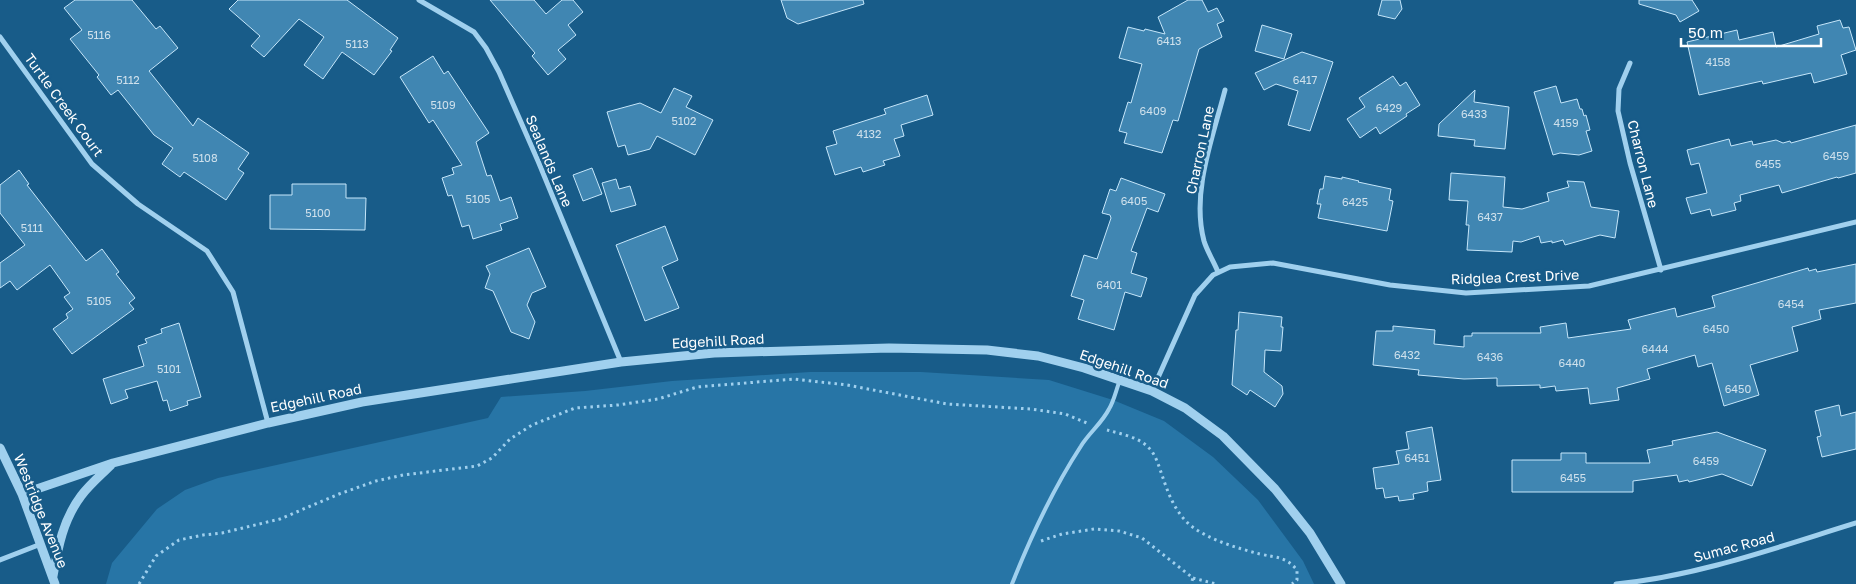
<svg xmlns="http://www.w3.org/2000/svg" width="1856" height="584" viewBox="0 0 1856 584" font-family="'Golos Text',sans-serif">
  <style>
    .green { fill: #2775a6 }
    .building { fill: #4086b2; stroke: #c5e6fa }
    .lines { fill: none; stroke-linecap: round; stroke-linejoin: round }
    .path { stroke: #a0d0ee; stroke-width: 3; stroke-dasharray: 2.5 4; stroke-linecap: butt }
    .service { stroke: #a0d0ee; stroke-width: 4 }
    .minor { stroke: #a0d0ee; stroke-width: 5 }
    .tertiary { stroke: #a0d0ee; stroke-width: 9 }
    .labels { text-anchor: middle; stroke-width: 5; stroke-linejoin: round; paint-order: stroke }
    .number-label { font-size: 11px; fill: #cfe1ec }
    .street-label { font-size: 14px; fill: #fff; stroke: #185c89 }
  </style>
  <rect width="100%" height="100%" fill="#185c89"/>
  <path class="green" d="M810,372H921L1049,380L1113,400L1164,421L1213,457L1258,500L1303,561L1314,584H106L112,563L157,509L185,490L218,478L488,418L501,397L585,391L672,381Z"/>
  <path class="building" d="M75,0H132L156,29L160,26L178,48L149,71L193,126L198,118L249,153L238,169L244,173L226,200L184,172L180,177L162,164L173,148L154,135L118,90L111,95L97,77L99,75L70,39L82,30L64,8Z
    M238,0H347L398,38L390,50L392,51L374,75L342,52L323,79L304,65L324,37L299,19L264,57L251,46L260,36L229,9Z
    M490,0H534L546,14L562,0H573L583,12L568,25L576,35L558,50L566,59L548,75L532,56L535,53Z
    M781,0H863L864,4L798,24L787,18Z
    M1188,0H1202L1208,12L1217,8L1224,21L1217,24L1222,37L1199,49L1178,121L1173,120L1162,153L1124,143L1127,133L1119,131L1128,102L1131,103L1142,64L1119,58L1128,27L1144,31L1145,29L1165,34L1158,17Z
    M1382,0H1400L1402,9L1395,19L1378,15Z
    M1639,0H1692L1699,11L1680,22L1676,15L1639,4Z
    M1840,20L1843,28L1849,27L1856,50L1841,55L1847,74L1814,83L1811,73L1763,84L1762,81L1699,95L1687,42L1737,30L1739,40L1773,32L1776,47L1819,34L1817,26Z
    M1262,25L1292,34L1284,59L1255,51Z
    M1302,52L1333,62L1310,131L1288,125L1298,91L1276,84L1264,90L1255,73Z
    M433,56L444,74L448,71L489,133L476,142L487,176L491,175L500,201L511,197L518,218L500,224L502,230L473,239L469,225L462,227L452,195L448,196L442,178L454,174L452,168L462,165L433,120L429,123L400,77Z
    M1393,76L1400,86L1406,82L1420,105L1406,114L1407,116L1380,134L1376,127L1360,138L1347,119L1365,107L1359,98Z
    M1556,86L1561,103L1577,99L1580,109H1582L1584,116L1586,115L1590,130L1586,131L1592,151L1579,155L1560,153L1553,155L1534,92Z
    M674,88L692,96L686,107L713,120L695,155L657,136L650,149L628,155L625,145L618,147L607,112L640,103L661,113Z
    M1475,90L1474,102L1509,107L1505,149L1474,146L1475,140L1438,136L1439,124Z
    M927,95L933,115L901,125L904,136L894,139L900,156L883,161L885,165L863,172L861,167L835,175L826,147L837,144L833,131L886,114L884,109Z
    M1856,125V173L1838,178L1837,177L1782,193L1779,185L1740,195L1741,201L1734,203L1736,210L1712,216L1710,209L1691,214L1686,198L1707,193L1699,163L1691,165L1687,150L1729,139L1731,146L1752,141L1753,145L1776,140L1783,143L1790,141L1791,143Z
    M592,168L602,194L583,201L573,175Z
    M19,170L29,184L27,185L86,261L102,249L119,272L116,274L135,298L129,303L134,309L72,354L53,329L68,318L66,314L73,309L64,297L70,293L50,265L17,290L10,281L0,288V263L25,245L0,213V185Z
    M1451,173L1505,177L1503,207L1522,209L1549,201L1547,193L1569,187L1567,181L1584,182L1591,207L1619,211L1615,238L1600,235L1565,245L1563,240L1552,243V241L1541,243L1539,236L1521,242L1513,241L1512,252L1467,250L1469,225H1466L1468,201L1449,200Z
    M1325,176L1342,179V177L1359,181L1358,182L1391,189L1389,200L1393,201L1387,231L1318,218L1321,204H1317L1320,189H1323Z
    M1121,178L1165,194L1158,212L1147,208L1131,251L1137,253L1131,273L1147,278L1141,297L1125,292L1114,330L1078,319L1084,300L1071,296L1084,255L1097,259L1111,218L1110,215L1102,213L1110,189L1116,191Z
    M616,179L619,189L630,186L636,205L611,212L602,183Z
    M292,184H346V198H366L365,230L270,229V195H292Z
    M665,226L678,260L662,267L679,308L645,321L616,245Z
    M529,248L546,287L532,293L527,305L535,322L529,339L511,332L493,291L485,288L490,274L486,266Z
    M1856,264V303L1819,310L1821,319L1792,327L1798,351L1750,365L1759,395L1724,406L1712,363L1698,367L1695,355L1647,369L1650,379L1617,388L1619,400L1590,404L1588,388L1556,391L1555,386L1540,388V385L1497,386V378L1464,379L1418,375L1419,370L1373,365L1376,331H1393V326L1435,330L1434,344L1464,347V336H1472V333H1541L1540,327L1566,323L1568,338L1631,329L1628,320L1675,308L1677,317L1715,307L1712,296L1808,268L1809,271L1816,269L1817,272Z
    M1239,312L1282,317L1281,327H1283L1281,351L1265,350L1264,372L1282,386L1283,394L1275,407L1250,390L1247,395L1232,385L1236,330H1238Z
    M179,323L201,397L187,401L188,405L170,411L167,400L163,401L157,381L125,390L128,398L111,404L103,379L144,366L138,346L147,343L145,339L162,333L161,329Z
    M1839,405L1841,416L1856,412V449L1822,457L1817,437L1821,436L1815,411Z
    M1432,427L1441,480L1427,482L1428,491L1413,494L1414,499L1399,501L1398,496L1385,498L1383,488L1376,489L1373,468L1399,464L1396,451L1409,449L1406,432Z
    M1717,432L1766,450L1752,486L1722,474L1689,482L1688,480L1679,482L1677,475L1633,481V492H1512V460H1561V453H1586V463H1650L1647,450L1673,445L1672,441Z"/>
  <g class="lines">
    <path class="path" d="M1107,430C1121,434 1139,437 1149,448C1156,455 1159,467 1162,475C1168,493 1175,512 1190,525C1209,540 1237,548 1260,554C1277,558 1285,556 1297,570V580L1292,584
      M1041,541L1062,534L1094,529L1119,531L1142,538L1193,578L1191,584
      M1193,578L1216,584
      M139,584L156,556L179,540L203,535L222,533L280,519L339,494L376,481L403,475L477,466L492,458L510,439L532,425L575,408L618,405L658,399L697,387L794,379L847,385L947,404L1031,409L1065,414L1087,423"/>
    <path class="service" d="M1012,584C1031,536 1053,489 1081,446C1089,433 1102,423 1109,409C1114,401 1116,390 1120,380"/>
    <path class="minor" d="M419,0L474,32L486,48L499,72L538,161L621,362
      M0,37L92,164L138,204L207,251L233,292L268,423
      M1630,63L1619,89L1618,111L1630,163L1661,270
      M1218,272C1214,262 1207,251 1204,241C1191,192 1213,137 1225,90
      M1152,391L1195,295L1213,275L1230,267L1273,263L1390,285L1466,293L1589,286L1856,222
      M0,560L41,544
      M1616,584C1698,576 1778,547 1856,523"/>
    <path class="tertiary" d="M0,448L22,494L55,584
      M22,494L113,463L268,423L362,402L621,362L714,353L889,348L987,350L1038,356L1084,368L1152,391L1185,408L1223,436L1275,489L1310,533L1341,584
      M53,576C58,547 63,520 81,496C89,485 101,475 111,465"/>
  </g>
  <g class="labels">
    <g class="number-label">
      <text x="99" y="39">5116</text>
      <text x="1169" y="45">6413</text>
      <text x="357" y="48">5113</text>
      <text x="1718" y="66">4158</text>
      <text x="128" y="84">5112</text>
      <text x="1305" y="84">6417</text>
      <text x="443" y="109">5109</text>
      <text x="1389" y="112">6429</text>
      <text x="1153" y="115">6409</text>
      <text x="1474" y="118">6433</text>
      <text x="684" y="125">5102</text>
      <text x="1566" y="127">4159</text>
      <text x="869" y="138">4132</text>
      <text x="1836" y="160">6459</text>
      <text x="205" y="162">5108</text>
      <text x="1768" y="168">6455</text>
      <text x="478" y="203">5105</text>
      <text x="1134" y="205">6405</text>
      <text x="1355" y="206">6425</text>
      <text x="318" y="217">5100</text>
      <text x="1490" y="221">6437</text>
      <text x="32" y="232">5111</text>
      <text x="1109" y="289">6401</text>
      <text x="99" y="305">5105</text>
      <text x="1791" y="308">6454</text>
      <text x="1716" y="333">6450</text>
      <text x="1655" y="353">6444</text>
      <text x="1407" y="359">6432</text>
      <text x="1490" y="361">6436</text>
      <text x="1572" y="367">6440</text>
      <text x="169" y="373">5101</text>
      <text x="1738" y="393">6450</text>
      <text x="1417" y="462">6451</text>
      <text x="1706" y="465">6459</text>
      <text x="1573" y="482">6455</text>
    </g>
    <g class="street-label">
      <text transform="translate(64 105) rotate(54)" y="5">Turtle Creek Court</text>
      <text transform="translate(1200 150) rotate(-78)" y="5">Charron Lane</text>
      <text transform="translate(549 161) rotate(67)" y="5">Sealands Lane</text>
      <text transform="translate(1643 164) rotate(76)" y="5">Charron Lane</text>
      <text transform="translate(1515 277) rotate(-2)" y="5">Ridglea Crest Drive</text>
      <text transform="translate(718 341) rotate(-3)" y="5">Edgehill Road</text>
      <text transform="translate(1124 369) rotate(19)" y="5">Edgehill Road</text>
      <text transform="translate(316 398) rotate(-12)" y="5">Edgehill Road</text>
      <text transform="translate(41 511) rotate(68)" y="5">Westridge Avenue</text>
      <text transform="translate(1734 547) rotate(-15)" y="5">Sumac Road</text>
    </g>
  </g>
  <path d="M1681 38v8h140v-8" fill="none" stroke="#ffffff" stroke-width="2.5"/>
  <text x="1688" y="38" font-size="15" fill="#ffffff" stroke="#185c89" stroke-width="4" paint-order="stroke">50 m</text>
</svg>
